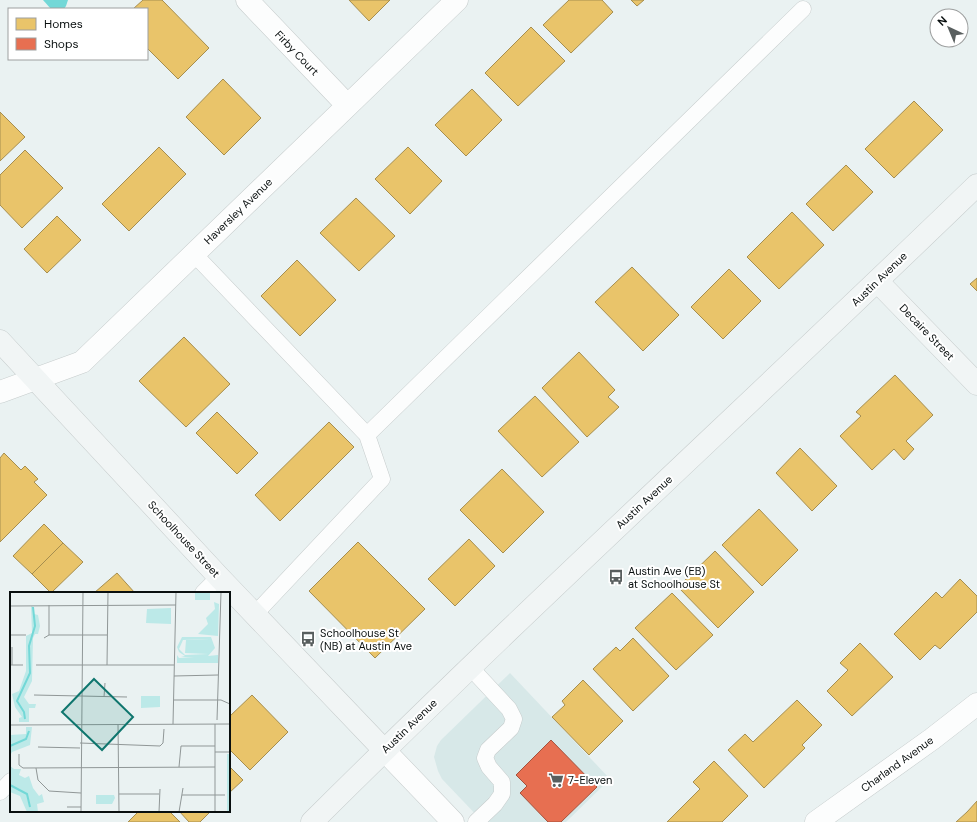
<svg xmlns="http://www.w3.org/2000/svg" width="977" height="822" viewBox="0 0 977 822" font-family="'DM Sans',sans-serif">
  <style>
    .built { fill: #d7e8e8 }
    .water { fill: #73d8d7 }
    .homes { fill: #e9c46a; stroke: #a68e4f }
    .shops { fill: #e76f51; stroke: #a4523d }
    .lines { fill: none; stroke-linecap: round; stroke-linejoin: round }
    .lane-casing { stroke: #c6cccc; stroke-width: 17 }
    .street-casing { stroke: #c6cccc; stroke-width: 23 }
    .secondary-casing { stroke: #c6cccc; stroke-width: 23 }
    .lane { stroke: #fcfdfd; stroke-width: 16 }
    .street { stroke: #fcfdfd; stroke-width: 22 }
    .secondary { stroke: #f1f5f5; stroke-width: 22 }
    .labels { text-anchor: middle; stroke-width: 4; stroke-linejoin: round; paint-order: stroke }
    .street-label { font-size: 11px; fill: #090f0f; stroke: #fff }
    .poi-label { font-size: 11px; fill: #090f0f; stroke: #fff; text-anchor: start }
    .inset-river { fill: none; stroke: #73d8d7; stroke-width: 2 }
    .inset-road { fill: none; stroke: #909797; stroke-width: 1 }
    .view { fill: #0f766e; fill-opacity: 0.15; stroke: #0f766e; stroke-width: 2 }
    .inset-edge { fill: none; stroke: #090f0f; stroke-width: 2 }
  </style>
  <rect width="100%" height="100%" fill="#eaf2f2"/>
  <path class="built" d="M510,673L610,779L566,822H483L442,779L438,771L434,757L437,746L441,740Z"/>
  <path class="water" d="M43,0H68L66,6L64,9H51Z"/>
  <path class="homes" d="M143,0H162L209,48L178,79L147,48V9H133Z
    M349,0H390L369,21Z
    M569,0H602L613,12L571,53L543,25Z
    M631,0H644L637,6Z
    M531,27L565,61L518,106L485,73Z
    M223,79L261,118L224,155L186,117Z
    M472,89L502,120L466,156L435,125Z
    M914,101L943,130L894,178L865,149Z
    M0,112L25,137L0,161Z
    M159,147L186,174L129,231L102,204Z
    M408,147L442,181L410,214L375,179Z
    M25,150L63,188L22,228L0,205V175Z
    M846,165L873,192L833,231L806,204Z
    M356,198L395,236L359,271L320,233Z
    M792,212L824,245L779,289L747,257Z
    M57,216L81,240L47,273L24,249Z
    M297,260L336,300L300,336L261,296Z
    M632,267L679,315L643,351L595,302Z
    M729,269L761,301L723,339L691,307Z
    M977,278V291L970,284Z
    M184,337L230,384L186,427L139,381Z
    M579,352L615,390L608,397L619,407L587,437L542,388Z
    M895,375L933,415L906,441L914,449L904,460L894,449L872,470L840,436L861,416L856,412Z
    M535,396L579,442L542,477L498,431Z
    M217,412L258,453L237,474L196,433Z
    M329,422L354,447L280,521L255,495Z
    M800,448L837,486L812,511L776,473Z
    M4,453L21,470L25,466L38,479L34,482L47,495L0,542V458Z
    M502,469L544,512L503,553L460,510Z
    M759,509L798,550L762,586L722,545Z
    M44,524L63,543L32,574L13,556Z
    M469,539L495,566L455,606L428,579Z
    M358,542L425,609L375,658L309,591Z
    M63,543L83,562L51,593L32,574Z
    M715,551L754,592L718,628L678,587Z
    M117,573L135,593H94Z
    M960,579L977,596V612L940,649L935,645L920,660L894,634L936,592L942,598Z
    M672,593L713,635L676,670L635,628Z
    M633,638L669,676L633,711L593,669L616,647L620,651Z
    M860,643L893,677L852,716L827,691L848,670L840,663Z
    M583,680L623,721L589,755L552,717L565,705L562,701Z
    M252,695L288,732L250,770L229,749V717Z
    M797,700L822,725L802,745L805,748L764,788L728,750L745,734L753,742Z
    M714,761L748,796L722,822H667L700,789L693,782Z
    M229,766L243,780L229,793Z
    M977,801V822H956L967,812Z
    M139,811H169L180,822H128Z
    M179,811H211L200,822H189Z"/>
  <path class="shops" d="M551,740L597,787L561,822H548L520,793L527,786L516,775Z"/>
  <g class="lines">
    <g class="lane-casing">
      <path id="lane" d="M194,254L367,435L382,479L255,614
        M367,435L803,9
        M203,593L219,577
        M470,667L509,709L514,719L511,728L488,750L485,758L489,767L502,782V794L495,804L476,822
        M0,792L11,781"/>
    </g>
    <g class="street-casing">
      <path id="street" d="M247,0L347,105
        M0,392L82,362L457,0
        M384,750L453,822
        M816,822L932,739L977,704"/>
    </g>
    <g class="secondary-casing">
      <path id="secondary" d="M877,281L977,384
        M0,341L219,577L384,750
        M312,822C530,605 757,398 977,185"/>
    </g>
    <use href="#lane" class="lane"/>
    <use href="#street" class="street"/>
    <use href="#secondary" class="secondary"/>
  </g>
  <defs>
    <g id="bus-bare" transform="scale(1.2)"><path d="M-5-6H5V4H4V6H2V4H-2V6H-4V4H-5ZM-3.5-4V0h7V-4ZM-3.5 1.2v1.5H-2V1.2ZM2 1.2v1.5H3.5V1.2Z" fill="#585e5e" stroke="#fff" stroke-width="2.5" paint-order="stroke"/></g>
    <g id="supermarket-bare" transform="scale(1.2)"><path d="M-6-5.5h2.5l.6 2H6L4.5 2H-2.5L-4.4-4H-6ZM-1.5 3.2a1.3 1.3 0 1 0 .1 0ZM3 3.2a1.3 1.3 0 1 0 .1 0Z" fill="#585e5e" stroke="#fff" stroke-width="2.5" paint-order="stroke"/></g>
  </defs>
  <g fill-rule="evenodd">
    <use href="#bus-bare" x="616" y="577"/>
    <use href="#bus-bare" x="308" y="639"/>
    <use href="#supermarket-bare" x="556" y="780"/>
  </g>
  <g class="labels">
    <g class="street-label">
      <text transform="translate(297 53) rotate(46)" y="4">Firby Court</text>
      <text transform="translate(238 211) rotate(-44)" y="4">Haversley Avenue</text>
      <text transform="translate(879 279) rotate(-44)" y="4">Austin Avenue</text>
      <text transform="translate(927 332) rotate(46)" y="4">Decaire Street</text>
      <text transform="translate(644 502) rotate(-43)" y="4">Austin Avenue</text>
      <text transform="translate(184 539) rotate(47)" y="4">Schoolhouse Street</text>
      <text transform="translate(409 726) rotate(-44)" y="4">Austin Avenue</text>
      <text transform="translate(897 764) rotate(-36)" y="4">Charland Avenue</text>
    </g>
    <g class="poi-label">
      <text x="628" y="575">Austin Ave (EB)<tspan x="628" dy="13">at Schoolhouse St</tspan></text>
      <text x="320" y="637">Schoolhouse St<tspan x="320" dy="13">(NB) at Austin Ave</tspan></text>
      <text x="568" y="784">7-Eleven</text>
    </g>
  </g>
  <g transform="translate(10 592)">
    <rect width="220" height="220" fill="#eaf2f2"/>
    <path d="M185,0H200V8H185ZM204,10L209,12L208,44L188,42L198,32L196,26L205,17ZM21,14L24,15V22L28,23L30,34L28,42H25L23,46L22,89L14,105L19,112H26L25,116H19V130H9V126L12,125L5,115L2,102L9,99L16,79V44L22,41ZM161,16V32L136,31L137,17ZM172,45H201L205,56L198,64L208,63V71H167V63L169,66L184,65H171L175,64L169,60L167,55ZM199,47L176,48L175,61L198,62L175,63L169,57L173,48ZM131,104H150V115L131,116ZM16,135H22L20,153L2,160L0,164V143L16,142ZM217,162H220V220H217ZM0,174L4,177H11L9,183L15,186L19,184L23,196L29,204L32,202L34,210L27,212L28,220H17L10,204L0,200ZM86,203H104L105,206L102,212H86Z" fill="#bce9e8" fill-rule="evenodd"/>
    <path class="inset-river" d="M15,127L14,120L7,109L20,81L19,54L25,34L23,15M0,154L16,147L19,139M0,193L17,202L20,215"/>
    <path class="inset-road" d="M0,14L166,13M0,43H16M39,43H97M34,46L39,43V13M0,73H13M2,73V55M26,73H164M97,73L98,0M164,84L208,83M24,103L117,105M94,105L95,91M164,108H211L220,112M207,128L211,0M108,132L109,220M163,132L166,0M205,132V220M0,133L220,132M70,151L150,154L153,151L154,137M28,155L70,156M205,160H220M9,162V173L13,176L205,175M169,175L171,154H205M26,176L28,188L39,199L71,201M109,202H149M172,203H215M57,215H71M71,220L73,0M149,220L150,197M169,220L173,196"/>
    <path class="view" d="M84,87L123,125L92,158L52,120Z"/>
    <rect width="220" height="220" class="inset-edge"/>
  </g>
  <rect x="8" y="8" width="140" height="52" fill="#ffffff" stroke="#9d9f9f"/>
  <rect x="16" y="18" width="20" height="12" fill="#e9c46a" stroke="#9d9f9f"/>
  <text x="44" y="28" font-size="12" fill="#090f0f">Homes</text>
  <rect x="16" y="38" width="20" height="12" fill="#e76f51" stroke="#9d9f9f"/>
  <text x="44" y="48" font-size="12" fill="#090f0f">Shops</text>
  <g transform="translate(949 28) rotate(316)"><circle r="19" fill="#ffffff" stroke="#9d9f9f"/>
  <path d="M0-3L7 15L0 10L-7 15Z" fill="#585e5e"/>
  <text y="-6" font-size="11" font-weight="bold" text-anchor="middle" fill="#090f0f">N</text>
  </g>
</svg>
